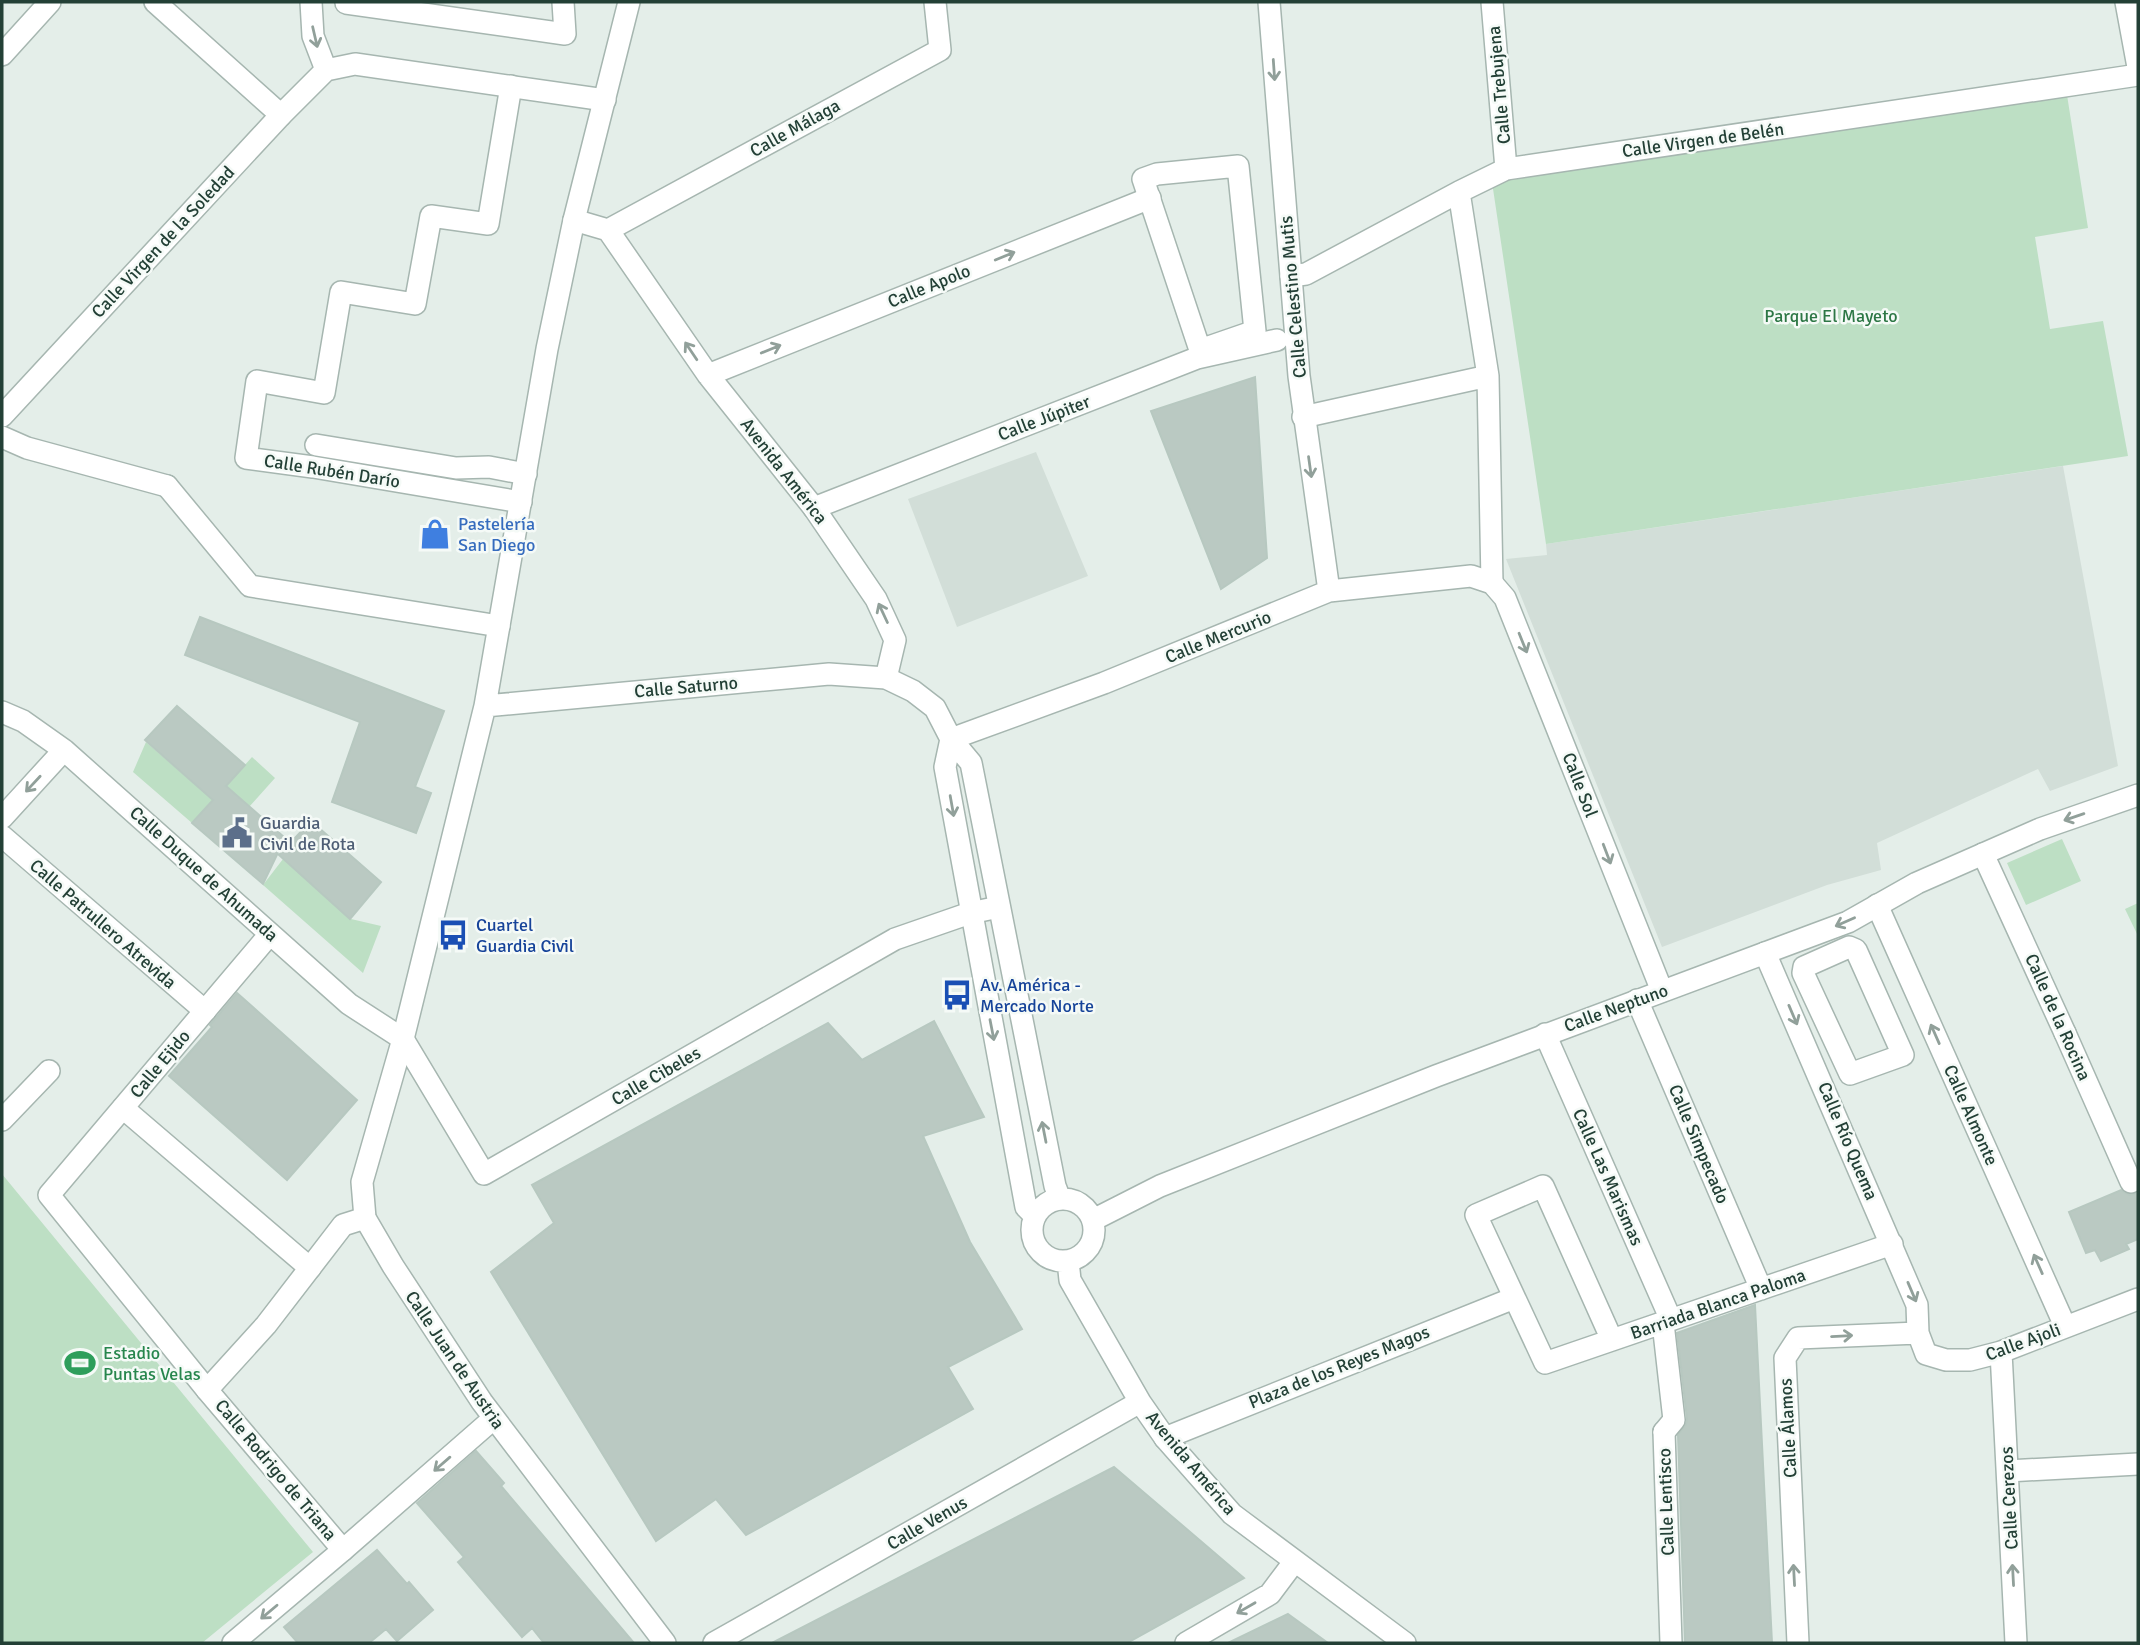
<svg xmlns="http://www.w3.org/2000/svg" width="2140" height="1645" viewBox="0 0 2140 1645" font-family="Signika,sans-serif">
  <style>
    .built { fill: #d2ded8 }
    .green { fill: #bddfc4 }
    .building { fill: #bac9c2; stroke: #b7c8c0; stroke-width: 2 }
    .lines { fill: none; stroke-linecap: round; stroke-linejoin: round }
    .pedestrian-casing { stroke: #a6b6b0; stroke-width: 24 }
    .minor-casing { stroke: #a6b6b0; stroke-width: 24 }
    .tertiary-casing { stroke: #a6b6b0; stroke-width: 24 }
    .pedestrian { stroke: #fff; stroke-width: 21 }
    .minor { stroke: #fff; stroke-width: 21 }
    .tertiary { stroke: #fff; stroke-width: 21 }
    .oneway { stroke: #91a09a }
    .labels { text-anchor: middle; stroke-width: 5; stroke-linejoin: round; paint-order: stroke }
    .street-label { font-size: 18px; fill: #234036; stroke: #f5faf7 }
    .park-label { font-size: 18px; fill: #2d7745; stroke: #f5faf7 }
    .shop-label { font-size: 18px; fill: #366cbe; stroke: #f5faf7; text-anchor: start }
    .service-label { font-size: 18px; fill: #4e5e75; stroke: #f5faf7; text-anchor: start }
    .transit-label { font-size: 18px; fill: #164399; stroke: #f5faf7; text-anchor: start }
    .leisure-label { font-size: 18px; fill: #27864d; stroke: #f5faf7; text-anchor: start }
  </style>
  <rect width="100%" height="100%" fill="#e4eee9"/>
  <path class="built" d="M1036,452L1088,576L957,627L908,499Z
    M2063,466L2118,766L2050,791L2038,769L1877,843L1881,870L1827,885L1662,947L1506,559L1547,555L1546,544Z"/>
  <path class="green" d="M2067,95L2088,228L2035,237L2050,329L2103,321L2128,456L1546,544L1492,182Z
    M146,742L213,800L192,823L133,772Z
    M252,757L275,778L249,807L226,786Z
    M2062,839L2081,881L2026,905L2007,863Z
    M283,859L351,919L381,926L363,973L263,885Z
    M2138,903V936L2125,909Z
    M2,1174L313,1552L202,1643H2Z"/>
  <path class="building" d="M1255,377L1267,558L1221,589L1151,411Z
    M200,617L444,711L415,787L431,793L416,833L332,802L360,722L185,655Z
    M177,706L245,765L226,786L285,838L263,884L192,823L213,800L145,740Z
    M311,821L381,882L350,919L279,855Z
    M237,993L357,1100L287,1180L169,1076L212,1027L210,1025Z
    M934,1021L984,1117L923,1136L970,1242L1022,1329L948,1367L973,1409L746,1535L716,1499L656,1541L491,1272L554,1223L532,1185L828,1023L862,1060Z
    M2121,1190L2129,1195L2138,1193V1239L2126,1244L2129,1249L2101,1261L2095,1250L2086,1253L2069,1212Z
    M1755,1305L1772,1643H1685L1678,1435L1686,1424L1687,1419L1677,1333Z
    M476,1451L504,1483L501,1486L634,1643H544L532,1628L522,1637L458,1562L464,1557L417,1503Z
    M1114,1467L1244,1578L1127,1643H772Z
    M377,1550L407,1584L409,1582L433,1610L397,1641L386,1629L369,1643H298L284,1627Z
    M1288,1614L1328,1643H1228Z"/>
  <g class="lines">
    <g class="pedestrian-casing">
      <path id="pedestrian" d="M155,2L281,115
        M346,2V3L565,34L563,2
        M2,55L50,2
        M511,86L488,224L431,216L415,304L341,292L324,393L257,381L246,458L313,467L521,502
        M1238,166L1255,331L1200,350L1143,179L1157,174Z
        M1459,192L1488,376L1492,583
        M1291,276L1306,274L1459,192L1506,169L2138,75
        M1303,417L1488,376
        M167,486L250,586L499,626
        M814,508L1197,358L1277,340
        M2,836L205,1011
        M1849,947L1856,950L1903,1055L1850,1074L1803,973L1804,967Z
        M1637,1000L1761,1289
        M2065,1033L2131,1182
        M1545,1034L1671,1320
        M123,1108L310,1268
        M1663,1323L1674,1420L1664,1432
        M1612,1340L1543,1186L1476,1215L1545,1363L1892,1244
        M207,1390L343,1550
        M1165,1438L1514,1298"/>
    </g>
    <g class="minor-casing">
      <path id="minor" d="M311,2L313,36L326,70
        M1269,2L1299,376L1329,591
        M1492,2L1506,169
        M574,220L608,230L708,375L814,508L876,599L895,640L886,678
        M608,230L940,50L935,2
        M708,375L1150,198
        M2,416L281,115L326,70L355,64L605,100
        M2,437L27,448L167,486
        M316,445L456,468L489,467L526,474
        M2,712L23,721L64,750L349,1004L403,1039L484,1174L895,939L970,913L999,907
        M951,739L1104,683L1329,591L1471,576L1492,583L1505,598L1662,991
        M2,818L64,750
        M1983,854L2065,1033
        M1877,905L2065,1326
        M270,934L49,1195L207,1390L266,1325L343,1225L365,1218
        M1765,953L1917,1305L1918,1333L1926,1354L1946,1360H1970L2001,1352L2138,1299
        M2,1120L49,1071
        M2001,1352L2016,1643
        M1664,1432L1671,1643
        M2008,1471L2138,1464
        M233,1643L343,1550L493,1419
        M1186,1643L1270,1594L1294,1562
        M1798,1643L1785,1358L1798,1338L1918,1333"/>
    </g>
    <g class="tertiary-casing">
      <path id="tertiary" d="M629,2L574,220L547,349L485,706L403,1039L362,1182L365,1218L393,1266L482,1402L665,1643
        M2126,2L2138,67
        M485,706L829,674L886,678L913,691L935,708L951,739L971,763L1055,1186L1060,1199
        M951,739L945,767L1026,1207L1035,1216
        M1032 1230a31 31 0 1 1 62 0a31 31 0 1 1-62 0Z
        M1093,1220L1160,1186L1436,1076L1848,922L1917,883L1983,854L2040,829L2138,795
        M1068,1261L1070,1280L1140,1402L1165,1438L1232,1514L1405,1643
        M714,1643L1140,1402"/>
    </g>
    <use href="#pedestrian" class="pedestrian"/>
    <use href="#minor" class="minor"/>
    <use href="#tertiary" class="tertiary"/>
  </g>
  <defs><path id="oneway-shaft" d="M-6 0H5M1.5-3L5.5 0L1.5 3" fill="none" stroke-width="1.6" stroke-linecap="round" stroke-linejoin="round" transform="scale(1.75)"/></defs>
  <g class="oneway">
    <use href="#oneway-shaft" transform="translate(315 37) rotate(77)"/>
    <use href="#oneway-shaft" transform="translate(1274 70) rotate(86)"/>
    <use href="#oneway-shaft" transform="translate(1005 256) rotate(-22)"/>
    <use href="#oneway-shaft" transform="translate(771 349) rotate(-22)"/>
    <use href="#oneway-shaft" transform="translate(691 351) rotate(-124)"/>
    <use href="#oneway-shaft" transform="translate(1310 467) rotate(82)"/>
    <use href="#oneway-shaft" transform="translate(883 613) rotate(-115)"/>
    <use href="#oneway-shaft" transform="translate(1523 643) rotate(68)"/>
    <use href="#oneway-shaft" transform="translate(33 784) rotate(133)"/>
    <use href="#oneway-shaft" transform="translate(952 806) rotate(80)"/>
    <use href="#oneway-shaft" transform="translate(2074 817) rotate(161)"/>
    <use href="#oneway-shaft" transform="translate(1607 854) rotate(69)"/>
    <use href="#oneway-shaft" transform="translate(1845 922) rotate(156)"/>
    <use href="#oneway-shaft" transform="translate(1793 1015) rotate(67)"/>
    <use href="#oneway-shaft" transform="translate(992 1030) rotate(79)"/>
    <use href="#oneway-shaft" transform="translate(1935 1034) rotate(-114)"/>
    <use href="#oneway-shaft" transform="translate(1044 1132) rotate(-101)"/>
    <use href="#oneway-shaft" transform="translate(2038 1264) rotate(-114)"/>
    <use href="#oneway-shaft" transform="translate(1912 1292) rotate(67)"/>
    <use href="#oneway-shaft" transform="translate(1842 1336) rotate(-3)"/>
    <use href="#oneway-shaft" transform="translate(442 1464) rotate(139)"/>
    <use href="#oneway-shaft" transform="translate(1794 1575) rotate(-93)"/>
    <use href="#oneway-shaft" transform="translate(2013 1575) rotate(-93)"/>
    <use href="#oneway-shaft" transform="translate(1246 1608) rotate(150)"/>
    <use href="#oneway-shaft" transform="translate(269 1612) rotate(140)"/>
  </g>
  <defs>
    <g id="shop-bare" transform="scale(2.415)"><path d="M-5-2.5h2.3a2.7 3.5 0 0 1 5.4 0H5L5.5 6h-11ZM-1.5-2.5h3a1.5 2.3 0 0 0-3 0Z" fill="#3f7fe0" stroke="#f5faf7" stroke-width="2.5" paint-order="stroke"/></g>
    <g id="civic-bare" transform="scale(2.415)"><path d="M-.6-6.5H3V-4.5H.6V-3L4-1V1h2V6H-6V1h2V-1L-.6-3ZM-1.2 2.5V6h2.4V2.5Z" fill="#5c6f8a" stroke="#f5faf7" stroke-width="2.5" paint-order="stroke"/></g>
    <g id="bus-bare" transform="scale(2.415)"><path d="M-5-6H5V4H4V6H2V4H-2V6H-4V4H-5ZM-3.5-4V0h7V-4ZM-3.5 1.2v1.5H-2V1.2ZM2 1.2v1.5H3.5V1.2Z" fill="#1a4fb4" stroke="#f5faf7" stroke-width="2.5" paint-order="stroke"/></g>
    <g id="stadium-bare" transform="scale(2.415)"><path d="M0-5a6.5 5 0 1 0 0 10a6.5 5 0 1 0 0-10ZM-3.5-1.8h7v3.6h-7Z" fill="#2e9e5b" stroke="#f5faf7" stroke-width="2.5" paint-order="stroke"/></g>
  </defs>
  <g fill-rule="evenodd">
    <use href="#shop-bare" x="435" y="534"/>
    <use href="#civic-bare" x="237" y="833"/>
    <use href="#bus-bare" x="453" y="935"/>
    <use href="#bus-bare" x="957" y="995"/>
    <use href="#stadium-bare" x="80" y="1363"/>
  </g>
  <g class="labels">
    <g class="street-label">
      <text transform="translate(1499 85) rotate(-95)" y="6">Calle Trebujena</text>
      <text transform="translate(795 128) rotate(-29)" y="6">Calle Málaga</text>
      <text transform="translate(1703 140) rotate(-8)" y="6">Calle Virgen de Belén</text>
      <text transform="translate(163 242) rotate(-47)" y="6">Calle Virgen de la Soledad</text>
      <text transform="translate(929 286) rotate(-22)" y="6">Calle Apolo</text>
      <text transform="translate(1293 297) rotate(-95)" y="6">Calle Celestino Mutis</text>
      <text transform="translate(1044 418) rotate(-21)" y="6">Calle Júpiter</text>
      <text transform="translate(332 471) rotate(9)" y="6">Calle Rubén Darío</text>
      <text transform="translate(784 471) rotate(52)" y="6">Avenida América</text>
      <text transform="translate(1218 637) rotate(-22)" y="6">Calle Mercurio</text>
      <text transform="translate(686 687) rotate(-5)" y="6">Calle Saturno</text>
      <text transform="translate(1580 785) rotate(69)" y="6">Calle Sol</text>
      <text transform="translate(204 874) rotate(42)" y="6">Calle Duque de Ahumada</text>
      <text transform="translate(103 924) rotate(41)" y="6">Calle Patrullero Atrevida</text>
      <text transform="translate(1616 1008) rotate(-20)" y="6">Calle Neptuno</text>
      <text transform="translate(2058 1017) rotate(66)" y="6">Calle de la Rocina</text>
      <text transform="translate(160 1064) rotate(-50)" y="6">Calle Ejido</text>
      <text transform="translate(656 1076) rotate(-30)" y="6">Calle Cibeles</text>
      <text transform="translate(1971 1115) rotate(66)" y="6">Calle Almonte</text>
      <text transform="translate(1848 1141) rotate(67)" y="6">Calle Río Quema</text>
      <text transform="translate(1699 1144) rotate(67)" y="6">Calle Simpecado</text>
      <text transform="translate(1608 1177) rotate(66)" y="6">Calle Las Marismas</text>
      <text transform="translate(1718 1304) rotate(-19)" y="6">Barriada Blanca Paloma</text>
      <text transform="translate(2023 1342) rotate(-20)" y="6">Calle Ajoli</text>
      <text transform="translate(455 1360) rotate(56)" y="6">Calle Juan de Austria</text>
      <text transform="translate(1339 1367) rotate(-22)" y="6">Plaza de los Reyes Magos</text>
      <text transform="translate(1788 1428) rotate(-93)" y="6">Calle Álamos</text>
      <text transform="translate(1191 1463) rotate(50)" y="6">Avenida América</text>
      <text transform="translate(276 1470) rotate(50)" y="6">Calle Rodrigo de Triana</text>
      <text transform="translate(2009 1498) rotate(-93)" y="6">Calle Cerezos</text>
      <text transform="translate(1666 1502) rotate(-92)" y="6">Calle Lentisco</text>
      <text transform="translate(927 1523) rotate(-30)" y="6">Calle Venus</text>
    </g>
    <g class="park-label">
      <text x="1831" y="322">Parque El Mayeto</text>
    </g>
    <g class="shop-label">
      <text x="458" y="530">Pastelería<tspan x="458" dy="21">San Diego</tspan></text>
    </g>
    <g class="service-label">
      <text x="260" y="829">Guardia<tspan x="260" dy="21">Civil de Rota</tspan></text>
    </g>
    <g class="transit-label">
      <text x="476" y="931">Cuartel<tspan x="476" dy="21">Guardia Civil</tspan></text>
      <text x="980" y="991">Av. América -<tspan x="980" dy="21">Mercado Norte</tspan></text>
    </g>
    <g class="leisure-label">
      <text x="103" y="1359">Estadio<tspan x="103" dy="21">Puntas Velas</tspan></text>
    </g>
  </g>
  <rect width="2140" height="1645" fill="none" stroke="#234036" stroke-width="7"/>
</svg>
